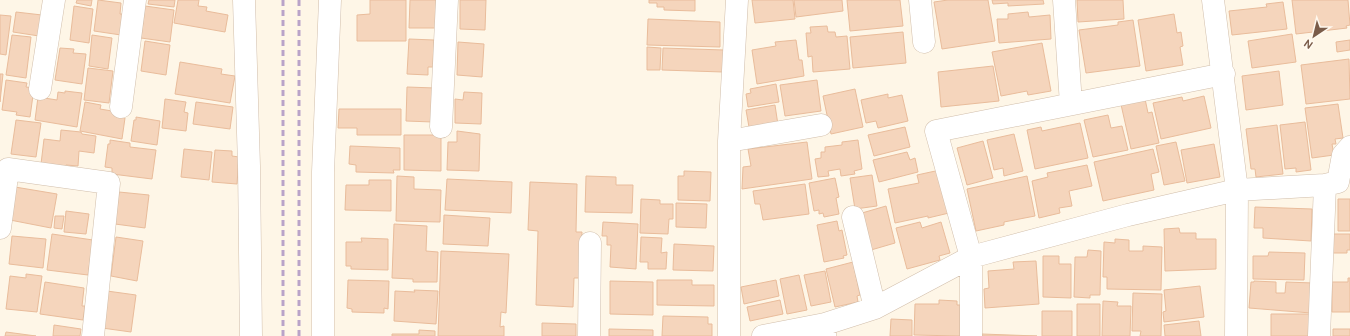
<svg xmlns="http://www.w3.org/2000/svg" width="1350" height="336" viewBox="0 0 1350 336" font-family="Cabin,sans-serif">
  <style>
    .building { fill: #f5d5bc; stroke: #e9bc9b }
    .lines { fill: none; stroke-linecap: round; stroke-linejoin: round }
    .minor-casing { stroke: #d1beab; stroke-width: 23 }
    .minor { stroke: #fff; stroke-width: 22 }
    .rail { stroke: #b9a3c9; stroke-width: 3; stroke-dasharray: 6 4; stroke-linecap: butt }
  </style>
  <rect width="100%" height="100%" fill="#fef6e7"/>
  <path class="building" d="M77,0H92L91,6L76,3Z
    M98,0L121,3L120,14H124L121,35L94,31Z
    M149,0H175L174,7L148,4Z
    M178,0H199L198,6L207,7L206,11L228,15L225,32L174,23Z
    M370,0H406V41H357V15L370,14Z
    M410,0H436V28H409Z
    M460,0H486L485,30L460,29Z
    M649,0H695V11L664,10V7H657V3H649Z
    M752,0H793L795,19L755,23Z
    M794,0H842L843,11L796,17Z
    M847,0H900L903,26L850,31Z
    M948,0H988L995,41L942,49L934,2Z
    M992,0H1043L1044,4L1008,6V3L993,4Z
    M1077,0H1123L1124,19L1078,22Z
    M1292,0H1348L1350,25L1346,26L1347,28L1296,34Z
    M1283,2L1287,29L1232,35L1229,11L1267,7L1266,4Z
    M74,6L93,9L89,43L70,40Z
    M145,6L174,10L170,42L141,38Z
    M16,12L42,15L39,36L13,32Z
    M1028,12L1029,17L1050,15L1051,39L999,43L997,19H1008V14Z
    M1174,14L1177,33L1181,32L1183,46L1180,47L1183,65L1146,71L1138,20Z
    M0,15L11,16L6,55L0,54Z
    M648,19L720,22V47L647,45Z
    M1133,20L1140,66L1086,73L1079,30L1118,25V22Z
    M827,26L828,32H835L836,37L847,36L850,69L813,72L812,56L808,57L806,33H811L810,27Z
    M903,32L906,63L853,68L850,37Z
    M1292,34L1296,62L1252,68L1248,41Z
    M12,35L31,37L26,78L6,75Z
    M92,35L112,38L108,69L89,66Z
    M409,39L434,40L433,67H428V75L407,74Z
    M796,40L799,60H802L804,76L757,84L752,50L776,46L775,42Z
    M1350,40V50L1337,52L1336,42Z
    M145,41L170,45L166,75L141,71Z
    M458,42L484,44L482,77L457,75Z
    M1042,43L1051,91L1028,95L1027,91L1001,96L992,52Z
    M647,47L661,48L660,70H647Z
    M60,48L74,49L73,53L86,54L82,84L55,80Z
    M663,48L724,50L723,72L662,70Z
    M1349,59L1350,99L1306,104L1301,65Z
    M180,62L222,69L221,74L235,76L230,103L175,94Z
    M993,66L999,101L941,107L938,72Z
    M88,68L113,71L109,103L84,100Z
    M1279,71L1283,105L1246,110L1242,76Z
    M0,74H3L0,102Z
    M6,80L27,83L26,87L34,88L30,117L16,115L17,112L2,110Z
    M817,80L821,111L785,116L780,85Z
    M776,84L779,102L748,107L746,94L751,93L750,89Z
    M407,87L435,88L433,122L406,121Z
    M855,89L863,127L831,134L823,96Z
    M65,91L82,93L77,127L35,120L38,97L57,100L58,92L65,93Z
    M464,92L482,93L481,124L455,123V99L463,100Z
    M888,94V98L902,95L908,121L878,128L876,121L866,123L861,100Z
    M1144,94L1148,113L1152,112L1159,143L1131,149L1120,100Z
    M1204,96L1211,128L1161,139L1153,103L1182,97L1183,101Z
    M165,99L186,102L184,112L188,113L186,131L162,128Z
    M85,102L101,105L100,109L118,112V117L125,118L122,139L80,131Z
    M196,102L233,107L230,129L193,124Z
    M1338,104L1343,138L1335,139L1336,144H1332L1334,155L1312,158L1305,108Z
    M775,105L778,125L749,127L746,110Z
    M339,109H401V135H357V128H338Z
    M1108,115L1111,128L1122,126L1128,150L1093,157L1084,120Z
    M136,117L160,121L157,145L131,141L134,120H136Z
    M16,120L41,123L36,157L11,154Z
    M1305,122L1311,170L1296,172V168L1285,169L1280,125Z
    M1080,123L1088,158L1035,169L1027,130L1041,127L1042,131Z
    M1277,125L1283,174L1256,177L1255,169H1251L1246,129Z
    M905,127L910,147L874,156L868,135Z
    M61,130L81,132L82,134L96,136L94,153L79,151L78,166L66,165L65,167L41,164L44,139L60,141Z
    M457,131L480,134L479,171L447,170L448,142H457Z
    M1014,134L1023,171L1004,176L1003,168L994,170L987,140Z
    M404,135H441V171L404,170Z
    M110,140L130,143V147L156,150L152,179L112,174V168L105,167L108,144H110Z
    M858,140L862,169L854,171L855,174L841,176L840,169L828,171L829,176L818,177L815,159L821,158V152H825V147L842,145V142Z
    M983,141L993,178L967,185L957,148Z
    M807,142L812,179L742,189L743,167L751,166L748,149Z
    M1176,142L1185,181L1164,185L1156,146Z
    M1214,144L1220,177L1187,183L1181,150Z
    M350,146L400,148V170H393L394,173L356,172V165L349,164Z
    M184,149L212,152L209,180L181,177Z
    M1153,149L1159,172L1151,174L1154,190L1103,201L1094,162Z
    M215,150L232,151V156L239,157L237,184L212,182Z
    M907,152L910,160L915,158L918,172L879,182L873,160Z
    M1087,165L1092,186L1069,191L1072,206L1059,208L1060,213L1039,218L1032,181L1048,177L1047,173Z
    M940,170L949,213L928,218V216L895,223L888,189L919,183L917,175Z
    M684,171L711,172L710,201L678,200V176H684Z
    M872,175L877,206L855,209L850,178Z
    M397,176L414,177V189L441,190L440,222L396,221Z
    M586,176L616,177V185H633L632,213L585,212Z
    M1027,176L1035,216L1004,222V225L976,231L967,189Z
    M835,178L839,197L836,198L839,214L824,217L823,213L819,214V210L814,211L809,183Z
    M447,179L512,182L511,213L445,210Z
    M369,180H391V211L345,210L346,185H369Z
    M530,182L577,184L576,232H582L580,278H574L573,307L536,305L538,231L528,230Z
    M805,184L809,214L763,220L760,204H755L753,191Z
    M15,187L57,194L51,228L10,220Z
    M119,192L149,195L145,228L115,224Z
    M641,199L660,200V204H673V219H669L668,234L640,233Z
    M1338,199H1350V231H1338Z
    M676,203L707,204L706,228L676,227Z
    M886,206L895,243L871,250L862,213Z
    M1255,207L1312,209L1311,241L1263,238V228H1254Z
    M66,211L89,214L86,234L64,232Z
    M444,215L490,218L488,246L443,244Z
    M55,216H64L62,229L54,228Z
    M837,221L839,231L842,230L847,255L843,256L844,258L824,262L817,225Z
    M603,222L638,224L636,269L610,267L611,245H607V236H602Z
    M920,222L922,228L941,222L950,253L939,256L940,260L907,269L896,228Z
    M394,224L427,226L426,251L438,252L437,282H413V279L392,278Z
    M1179,228L1180,233H1196V239H1216V269L1165,271L1164,229Z
    M52,234L93,240L88,275L47,270Z
    M1333,234H1350V250H1347V253H1333Z
    M12,236L46,239L43,268L9,264Z
    M116,237L143,241L137,281L111,276Z
    M641,237L662,238L661,253L667,252L666,269H648V262H640Z
    M361,238L388,239V270L351,269V266H346V242H362Z
    M1115,239L1129,240V251H1143V246L1162,247L1161,290L1107,289V277H1103L1104,242L1115,243Z
    M674,244L714,246L713,271L673,270Z
    M1088,250L1101,251L1100,295H1090V298L1074,297L1075,257H1087Z
    M441,251L509,254L506,313L501,312L500,327L504,326V336H438Z
    M1269,252L1305,253L1304,280L1253,279V256H1268Z
    M1043,256H1059V264H1071V298L1043,297Z
    M1036,261L1039,304L985,308L984,289L989,288L988,271L1014,269L1013,262Z
    M853,262L860,295L857,296L858,302L835,307L826,269Z
    M825,271L831,302L811,306L804,275Z
    M26,274L42,276L37,312L6,309L10,276L26,278Z
    M799,275L807,310L787,314L780,279Z
    M1348,278H1350V312H1332V282H1348Z
    M348,280L389,281L388,309L384,308V313L352,312V309L347,308Z
    M657,280H692V285H714V306L657,305Z
    M776,280L779,296L744,304L741,287Z
    M610,281L653,282V315L610,314Z
    M1254,281L1276,282V293H1285L1286,282L1313,283L1311,313L1249,308L1251,282H1254Z
    M45,282L84,288L82,306H85L83,320L40,314Z
    M1200,286L1204,317L1164,322L1163,312L1166,311L1164,290Z
    M414,290L438,291L436,324L394,321L395,291L415,292Z
    M107,291L136,295L131,332L102,328Z
    M1133,293L1162,294L1161,336H1140L1141,331H1132Z
    M780,300L783,314L750,321L747,307Z
    M939,300L957,301V305H960V336L914,335L915,304H939Z
    M1103,301L1118,302L1117,306H1131L1130,336H1102Z
    M1077,304H1100V336H1077Z
    M1042,311H1072V336H1042Z
    M1271,314H1311L1310,336H1271Z
    M663,316L708,317V324H712V336H662Z
    M891,319L912,320V336H890Z
    M1199,321L1201,336H1165L1164,325Z
    M542,323L576,324V336H542Z
    M54,325L81,329L80,336H53Z
    M609,329L653,330V336H609Z
    M1333,329H1350V336H1333Z
    M419,330L435,331V336H392V334H419Z
    M6,332L36,336H5Z
    M982,334L1037,336H982Z"/>
  <g class="lines">
    <g class="minor-casing">
      <path id="minor" d="M244,0L249,166L251,336
        M920,0L924,42
        M1064,0L1071,104
        M1213,0L1237,190L1236,336
        M40,89L54,0
        M121,107L135,0
        M441,127L447,0
        M729,141L821,125
        M853,217L875,308
        M0,228L8,169L109,183L93,336
        M323,336V172L330,0
        M589,336L590,243
        M729,336V141L737,0
        M763,336L825,324
        M825,336V324L875,308L971,257L1128,215L1237,190L1325,185L1338,182L1343,155L1350,147
        M971,336V257L936,131L1224,74
        M1319,336L1325,185"/>
    </g>
    <use href="#minor" class="minor"/>
    <path class="rail" d="M283,0V336
      M299,336V0"/>
  </g>
  <g transform="translate(1314 36) rotate(215)" stroke="#fff9ef" stroke-width="3" paint-order="stroke">
  <path d="M0-3L7 15L0 10L-7 15Z" fill="#7a5c49"/>
  <text y="-6" font-size="11" font-weight="bold" text-anchor="middle" fill="#7a5c49">N</text>
  </g>
</svg>
